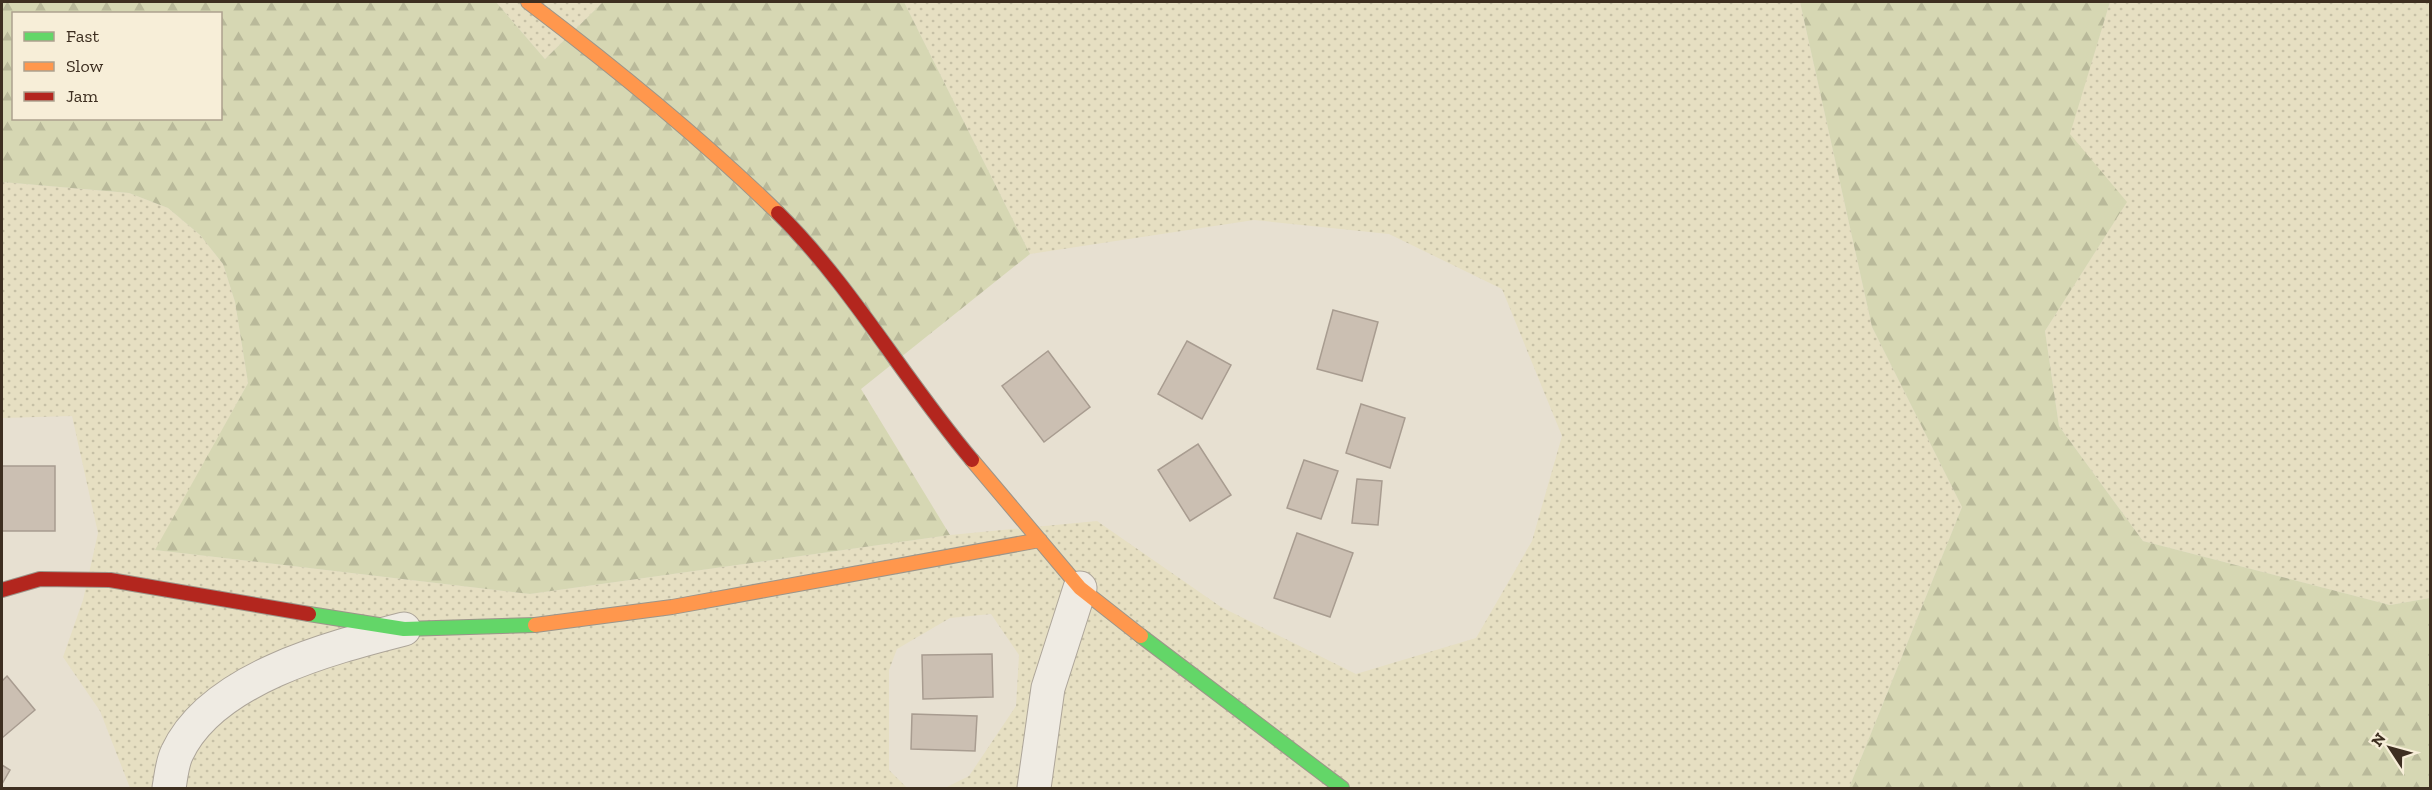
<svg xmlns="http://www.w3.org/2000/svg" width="2432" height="790" viewBox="0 0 2432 790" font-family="'Zilla Slab',serif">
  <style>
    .farmland { fill: url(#farmland-dots) }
    .forest { fill: url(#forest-firs); fill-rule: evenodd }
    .building { fill: #cbbfb2; stroke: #a89c90; stroke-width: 1.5 }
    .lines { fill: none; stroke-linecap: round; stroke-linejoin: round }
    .street-casing { stroke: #ada599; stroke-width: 35 }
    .fast-casing { stroke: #9c958a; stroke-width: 16 }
    .slow-casing { stroke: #9c958a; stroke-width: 16 }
    .jam-casing { stroke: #9c958a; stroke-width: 16 }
    .street { stroke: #efebe3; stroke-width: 33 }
    .fast { stroke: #63d668; stroke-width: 14 }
    .slow { stroke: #ff974d; stroke-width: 14 }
    .jam { stroke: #b3261e; stroke-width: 14 }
  </style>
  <defs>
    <pattern id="farmland-dots" width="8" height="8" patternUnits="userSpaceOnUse" patternTransform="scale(1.5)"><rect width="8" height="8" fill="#e6dfc2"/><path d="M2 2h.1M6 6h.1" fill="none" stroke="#c6c0a6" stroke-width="1.8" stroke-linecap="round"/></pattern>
    <pattern id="forest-firs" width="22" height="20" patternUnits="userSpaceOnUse" patternTransform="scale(1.5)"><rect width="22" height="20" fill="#d6d7b3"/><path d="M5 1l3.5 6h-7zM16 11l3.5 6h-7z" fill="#b9b99a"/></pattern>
  </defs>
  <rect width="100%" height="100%" fill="#e7e0d1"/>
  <path class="farmland" d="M496,2H603L545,59Z
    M904,2H1800L1872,327L1962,507L1849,788H945L969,776L1016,706L1019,655L991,614L950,618L897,649L889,670V770L907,788H130L100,711L63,657L83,600L98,533L72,416L2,418V182L129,193L168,208L200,235L223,264L235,302L248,383L156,550L530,594L950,535L1097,521L1221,607L1356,674L1476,638L1532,541L1562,436L1502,289L1389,234L1254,220L1030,254Z
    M2110,2H2430V598L2390,605L2143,541L2059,426L2045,331L2126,203L2069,134Z"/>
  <path class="forest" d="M2,2H496L545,59L603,2H904L1030,254L861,389L950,535L530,594L155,550L248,383L235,302L223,264L200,235L168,208L129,193L2,182ZM14,14H220V118H14Z
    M1800,2H2110L2070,134L2127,202L2045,331L2059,426L2143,541L2390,605L2430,598V788H1849L1962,507L1872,327Z"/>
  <path class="building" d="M1333,310L1378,322L1362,381L1317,369Z
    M1187,341L1231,365L1202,419L1158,394Z
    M1048,351L1090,407L1044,442L1002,386Z
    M1361,404L1405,418L1390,468L1346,453Z
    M1198,444L1231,495L1190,521L1158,470Z
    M1304,460L1338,471L1321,519L1287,508Z
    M2,466H55V531H2Z
    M1357,479L1382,481L1378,525L1352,523Z
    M1297,533L1353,553L1330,617L1274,598Z
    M992,654L993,697L923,699L922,655Z
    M7,676L35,710L2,738V681Z
    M912,714L977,716L975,751L911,749Z
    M2,765L10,770L2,784Z"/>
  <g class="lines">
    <g class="street-casing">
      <path id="street" d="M169,788C171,777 172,763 177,753C212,678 330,648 404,629
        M1034,788L1048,688L1080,588"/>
    </g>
    <g class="fast-casing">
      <path id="fast" d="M309,614L404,629L535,625
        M1141,636L1342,788"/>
    </g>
    <g class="slow-casing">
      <path id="slow" d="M528,2C615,68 700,137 778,213
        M972,460L1080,588L1141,636
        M535,625L672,607L1040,540"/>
    </g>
    <g class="jam-casing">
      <path id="jam" d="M778,213C851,285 905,381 972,460
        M2,590L40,579L110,580L309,614"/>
    </g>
    <use href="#street" class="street"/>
    <use href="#fast" class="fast"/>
    <use href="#slow" class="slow"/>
    <use href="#jam" class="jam"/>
  </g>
  <rect width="2432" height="790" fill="none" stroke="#3d2e20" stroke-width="6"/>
  <rect x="12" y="12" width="210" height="108" fill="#f7eed8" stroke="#ada18e" stroke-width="1.5"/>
  <rect x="24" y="32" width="30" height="9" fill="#63d668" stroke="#ada18e" stroke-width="1.5"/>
  <text x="66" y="42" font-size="18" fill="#3d2e20">Fast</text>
  <rect x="24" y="62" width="30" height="9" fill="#ff974d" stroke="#ada18e" stroke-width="1.5"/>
  <text x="66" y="72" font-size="18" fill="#3d2e20">Slow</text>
  <rect x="24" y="92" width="30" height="9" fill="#b3261e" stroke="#ada18e" stroke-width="1.5"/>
  <text x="66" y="102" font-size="18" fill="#3d2e20">Jam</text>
  <g transform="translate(2390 748) rotate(306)" stroke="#f7eed8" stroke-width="4.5" paint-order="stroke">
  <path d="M0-4.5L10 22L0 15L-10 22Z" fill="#3d2e20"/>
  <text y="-9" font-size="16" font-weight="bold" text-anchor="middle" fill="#3d2e20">N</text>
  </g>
</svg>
